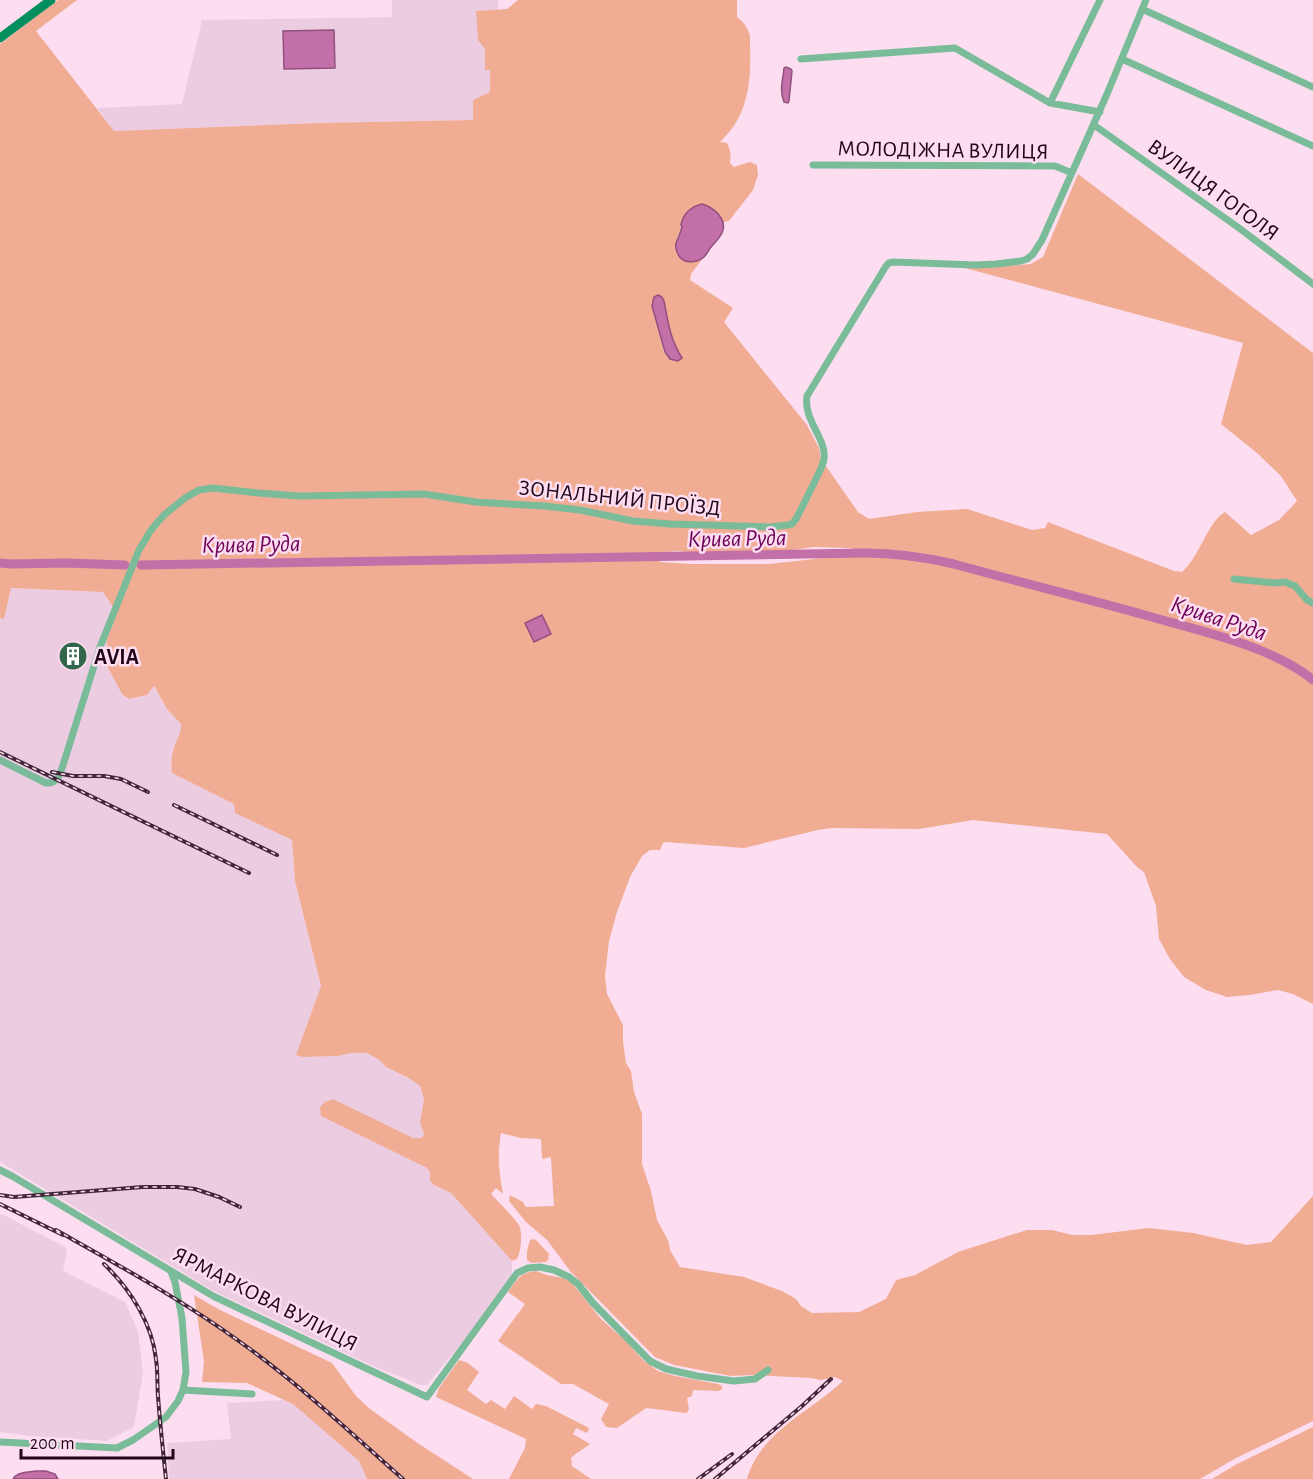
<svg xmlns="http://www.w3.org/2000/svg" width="1313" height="1479" viewBox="0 0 1313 1479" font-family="'Alegreya Sans',sans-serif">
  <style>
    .built { fill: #eccce1 }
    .green { fill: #f1ac94; fill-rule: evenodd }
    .water { fill: #c36fa8; stroke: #92507d; stroke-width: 1.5 }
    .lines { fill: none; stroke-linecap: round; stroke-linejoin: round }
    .river { stroke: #c36fa8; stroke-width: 9 }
    .minor { stroke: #7abc99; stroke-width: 7 }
    .major { stroke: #038e5d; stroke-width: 9 }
    .rail-casing { stroke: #412739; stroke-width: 4 }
    .rail { stroke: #fddef1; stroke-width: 1.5; stroke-dasharray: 4.5; stroke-linecap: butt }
    .labels { text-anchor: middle; stroke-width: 5; stroke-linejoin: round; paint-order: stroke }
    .street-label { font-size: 22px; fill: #1f0618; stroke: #fddef1 }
    .poi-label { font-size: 22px; font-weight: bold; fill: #1f0618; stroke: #fddef1; text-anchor: start }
    .water-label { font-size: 24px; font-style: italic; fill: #6d0056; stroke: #fddef1 }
  </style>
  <rect width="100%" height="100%" fill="#fddef1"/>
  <path class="built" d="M392,0H498V10L476,11L485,49V69L490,70V92L473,100V120L317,123L114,131L97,108L182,104L202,20L392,17Z
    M11,588L103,592L117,613L106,664L122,694L129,699L147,695L153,686L167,709L181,724V733L173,749L171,763L172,773L234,804L235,813L292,840L295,881L321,986L296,1055L303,1057L337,1056L352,1053H367L378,1059L386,1067L407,1077L420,1086L424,1099L420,1123L424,1134L422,1138H413L321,1115L427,1168L430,1172V1181L434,1185L451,1193L512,1261V1274L462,1343L427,1385H420L371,1365L212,1290L0,1162V618L4,619Z
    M2,1214L65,1247L67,1249L63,1271L125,1302L138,1331L143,1373L134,1427L107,1441L31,1436L0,1432V1215Z
    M284,1400L293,1404L359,1461L367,1479H169L167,1443L231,1439L227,1403Z"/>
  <path class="green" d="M58,0H77L36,31L114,131L317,123L473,120V100L490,92V70H485V49L478,40L476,11L507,9L518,0H737V17C743,21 748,28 750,36C750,37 750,43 750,45C751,69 750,97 738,119C733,128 727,135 720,142L727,143C731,151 731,155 730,163L734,167L750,162L757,165L758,175L753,190L729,221L723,222C713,204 694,196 683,220C680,226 681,231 677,238L693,261L703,258L691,274L690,280L733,308L724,322L807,425L819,448L821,459L858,512L869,519L917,512L967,509L1032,530L1045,528L1048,522L1174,571L1182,572C1199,558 1208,521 1225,512L1251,535L1279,520L1297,501L1281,476L1257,453L1221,424L1243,343L961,267H997L1031,264L1043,257L1078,174L1313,353V1004L1293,994L1278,990L1250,995L1227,997L1206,990L1184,977L1170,959L1159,939L1156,906L1144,872L1137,867L1107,834L973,820L919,829L831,828L818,830L744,848L665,842L663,843L660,850H650L642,856L630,877L617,912L609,941L605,976L607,994L623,1025V1042L626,1063L631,1071L634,1092L642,1114V1164L651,1191L657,1220L668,1240L670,1250L680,1267L744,1277L782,1291L796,1299L801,1306L812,1313L859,1312L886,1299L896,1280L915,1275L958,1252L1027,1230H1052L1072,1235H1091L1149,1228L1193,1233L1247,1245L1271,1242L1313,1196V1421L1236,1458L1200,1479H747C761,1431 810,1412 843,1381L835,1377L821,1380L811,1378L753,1375L731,1376L674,1365L655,1357L571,1272L547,1240L526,1222L509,1201L510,1195L523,1202L526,1207L554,1206L551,1159L550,1157L543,1159L542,1158L541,1139L521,1138L501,1133C497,1155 499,1172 503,1194L496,1188L491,1194C499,1203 513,1216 519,1225C523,1233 521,1251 517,1259L512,1261L451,1193L434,1185L430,1181V1172L427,1168L321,1116L320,1107L325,1102L333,1099L413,1138H422L424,1134L420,1123L424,1099L420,1086L407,1077L386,1067L378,1059L367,1053H352L337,1056L303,1057L296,1055L321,986L295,881L292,840L235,813L234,804L172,773C171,765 171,756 174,748C177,738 181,736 181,724L167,709L154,686L147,695L129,699L122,694L106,664L107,639L117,613L103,592L11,588L4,619L0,618V44ZM664,301C668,322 670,339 682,358L670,359L664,352L652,306ZM813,547L851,548L857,557H832L769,564H691L660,562L662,552L681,551L688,553L781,552Z
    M534,1239L537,1241L549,1254L548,1260L546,1262L531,1263L527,1260V1251L530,1240Z
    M536,1271L547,1275L563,1278L572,1283L601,1319L626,1341L644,1361L658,1371L675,1376L718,1384L722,1386V1389L719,1391L693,1390L692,1396L687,1398L689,1409L687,1413L646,1408L617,1428L606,1427L601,1419L609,1404L573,1384H561L498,1341L525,1304L508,1292C517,1280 519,1273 536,1271Z
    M194,1295L220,1310L332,1363L356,1396L370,1409L419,1444L473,1479H367L359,1461L293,1404L247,1383L202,1382L204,1361Z
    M459,1360L468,1363L479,1372L467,1390L486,1404L491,1400L505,1409L514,1396L532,1409L536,1404L546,1406L589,1428L587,1433L576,1428L573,1434L590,1444C584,1449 577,1452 571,1458L572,1466L591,1479H509L525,1448L526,1439L436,1397L439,1388Z
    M1313,1427V1479H1212L1237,1464Z"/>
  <path class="water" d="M334,30L335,68L284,69L283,31Z
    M786,67L791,69L792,71L789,101L788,103L784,102C779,89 783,81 784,68Z
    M702,204C713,207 726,218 723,230C722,236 716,241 712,246C709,249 707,254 704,257C697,263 684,264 679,256C672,243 678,242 681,230C684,221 679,230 682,221C685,212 693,206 702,204Z
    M658,295L662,297L664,301C668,322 670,339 682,358L678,361L670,359L665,352L652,306L654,297Z
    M542,615L551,634L534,642L525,623Z
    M36,1471H46L55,1474L58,1479H13C17,1472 29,1472 36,1471Z"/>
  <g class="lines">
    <path class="river" d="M0,563L11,564L66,563L125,565
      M141,565L865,553C895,553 924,557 954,564C1019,582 1084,598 1148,616C1198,630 1274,647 1313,680"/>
    <path class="minor" d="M1142,9L1313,87
      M801,59L955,48L1050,103L1100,112
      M1122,59L1313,146
      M1050,103L1100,0
      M1094,125L1239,228L1313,284
      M813,165L1055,166L1072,173
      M1234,579L1274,583L1285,582L1295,586L1307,600L1313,603
      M0,760L46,783C58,784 61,772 64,762L100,647L139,550L151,530L164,515L185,498L199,490L213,488L258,493L300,496L424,494L476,502L544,506L580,510L633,521L670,524L770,527L788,525L792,524L796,519C803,506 809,493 815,481C818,474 823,466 824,459C827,439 803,420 807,396L886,266L889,263L893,262L976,265L996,264L1021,261L1027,259L1033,254L1042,240L1107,94L1146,0
      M0,1170L12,1176L213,1296L427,1397L517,1273L528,1268L540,1267L554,1270L569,1277L578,1284L593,1303L650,1361L666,1369L697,1376L734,1381L755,1379L768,1370
      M183,1390L252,1394
      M0,1442L117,1448L133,1440L166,1417L178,1401L183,1390L186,1372L182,1318L175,1282L171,1272"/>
    <path class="major" d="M0,38L51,0"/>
    <g class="rail-casing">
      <path id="rail" d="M0,752L249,873
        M52,772L73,776H104L121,779L148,792
        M174,805L277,855
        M0,1195L14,1197L143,1187H177L195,1189L219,1197L240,1207
        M0,1204L63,1235
        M56,1230C120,1266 184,1301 243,1344C300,1385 351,1433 403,1479
        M104,1264C130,1289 152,1323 156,1359C158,1372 157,1384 158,1396C160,1424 163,1451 166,1479
        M698,1479L732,1454
        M715,1479L802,1406L831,1379"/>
    </g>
    <use href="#rail" class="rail"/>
  </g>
  <defs>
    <g id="building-disc" transform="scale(1.5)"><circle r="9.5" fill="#32674c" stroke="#fddef1"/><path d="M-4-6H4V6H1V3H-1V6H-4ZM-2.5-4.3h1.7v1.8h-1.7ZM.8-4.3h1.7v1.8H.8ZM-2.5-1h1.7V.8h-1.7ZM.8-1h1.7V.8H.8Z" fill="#fff"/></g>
  </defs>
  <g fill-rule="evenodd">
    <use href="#building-disc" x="73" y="656"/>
  </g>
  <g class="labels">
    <g class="street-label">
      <text transform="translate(943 149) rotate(1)" y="8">МОЛОДІЖНА ВУЛИЦЯ</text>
      <text transform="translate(1214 189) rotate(36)" y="8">ВУЛИЦЯ ГОГОЛЯ</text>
      <text transform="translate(620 497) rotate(6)" y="8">ЗОНАЛЬНИЙ ПРОЇЗД</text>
      <text transform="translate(266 1298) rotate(27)" y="8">ЯРМАРКОВА ВУЛИЦЯ</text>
    </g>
    <g class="poi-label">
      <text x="94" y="664">AVIA</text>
    </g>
    <g class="water-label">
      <text transform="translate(737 538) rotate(-1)" y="8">Крива Руда</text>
      <text transform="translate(251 544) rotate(-1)" y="8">Крива Руда</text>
      <text transform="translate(1219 618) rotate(18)" y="8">Крива Руда</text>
    </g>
  </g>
  <path d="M21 1449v9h152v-9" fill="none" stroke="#1f0618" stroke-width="3"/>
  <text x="30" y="1449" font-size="18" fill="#1f0618" stroke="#fddef1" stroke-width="4.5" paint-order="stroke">200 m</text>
</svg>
